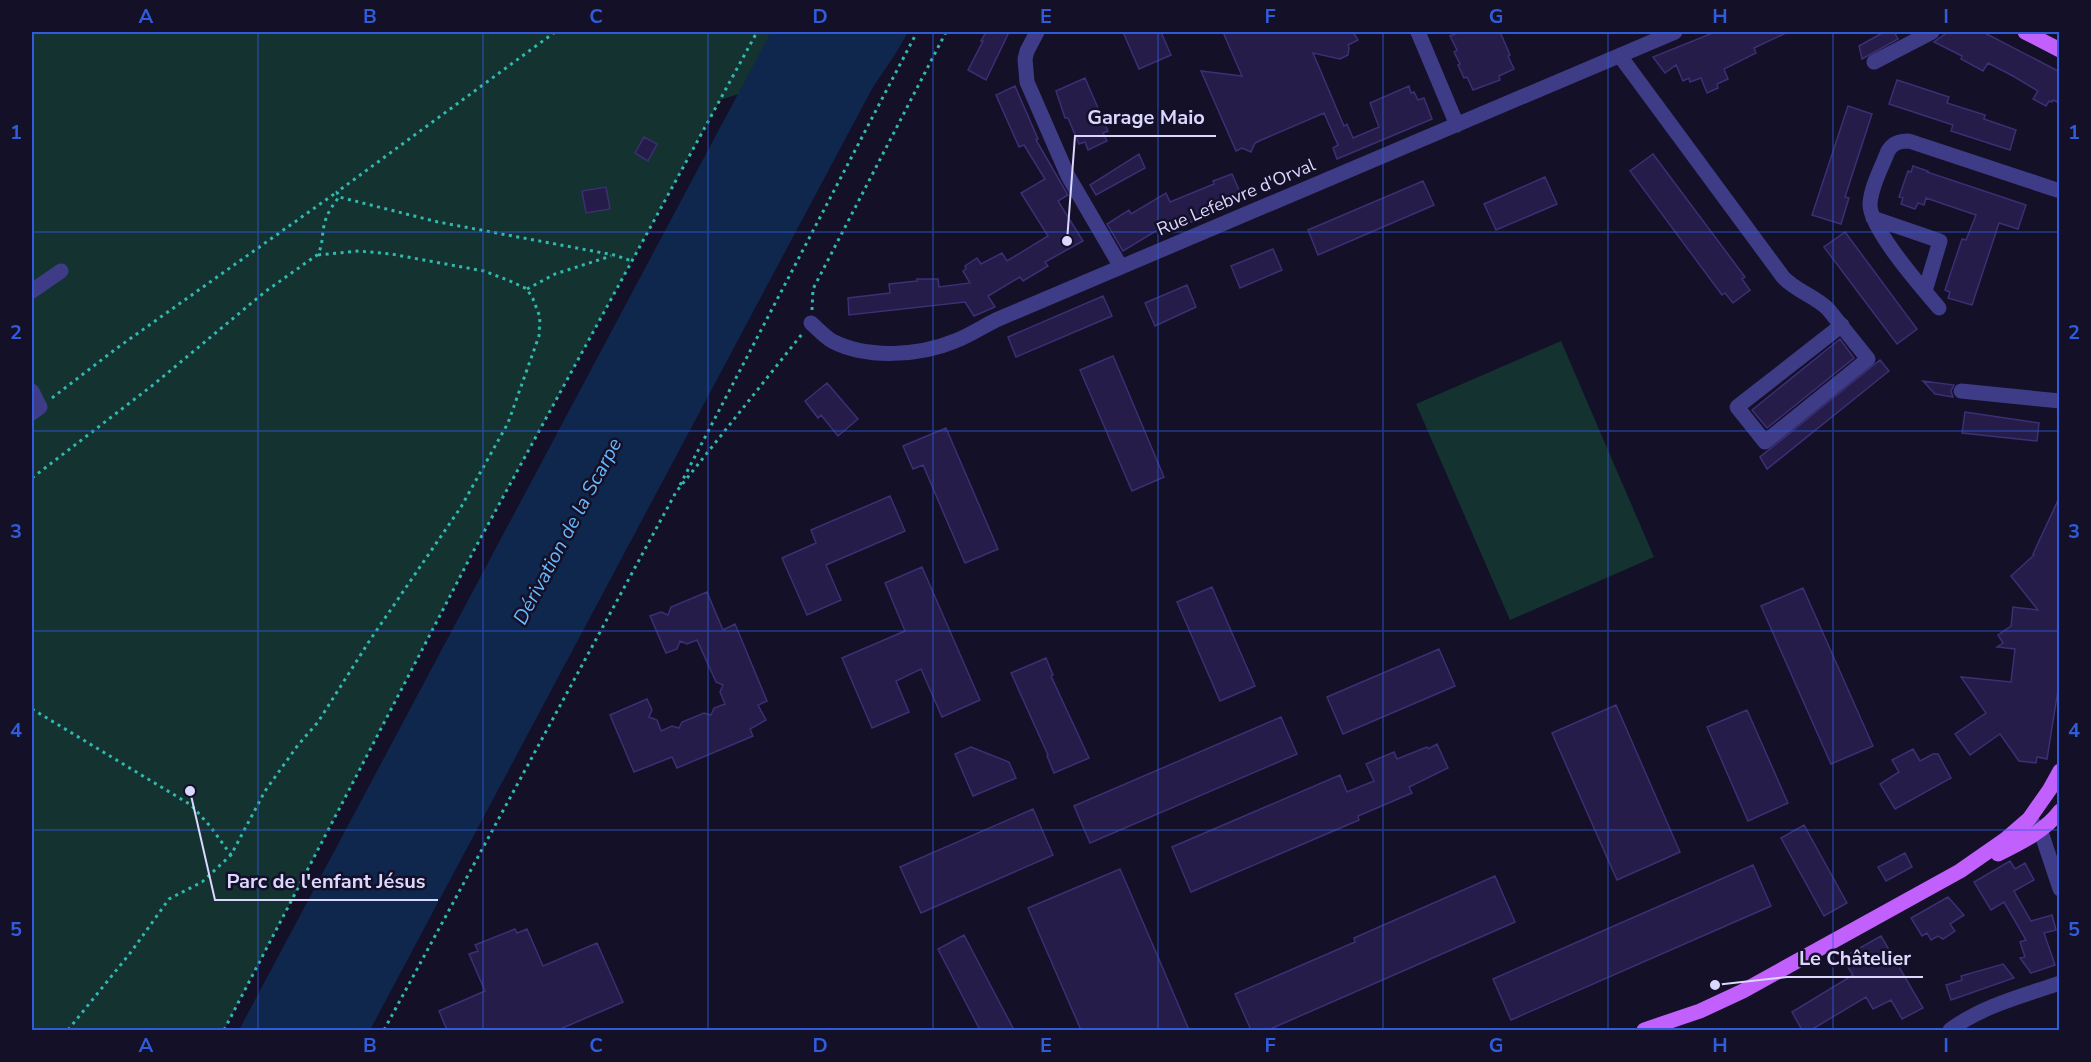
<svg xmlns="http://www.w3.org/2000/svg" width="2091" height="1062" viewBox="0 0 2091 1062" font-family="'Nunito Sans',sans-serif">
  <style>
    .green { fill: #133230 }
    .water { fill: #0f274d }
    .building { fill: #251c49; stroke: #3c2f74; stroke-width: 1.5 }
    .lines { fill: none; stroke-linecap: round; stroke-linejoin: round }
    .path { stroke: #31b9af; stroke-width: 3; stroke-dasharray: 3 4.5; stroke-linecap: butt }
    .minor { stroke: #3e3c86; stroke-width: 15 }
    .major { stroke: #c160fd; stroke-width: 15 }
    .grid { fill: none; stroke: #305cdc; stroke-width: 1.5; stroke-opacity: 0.55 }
    .labels { text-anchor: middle; stroke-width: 5; stroke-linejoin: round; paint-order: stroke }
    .street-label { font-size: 18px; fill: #dbd7ff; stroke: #141028 }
    .water-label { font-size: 20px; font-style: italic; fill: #67b9fd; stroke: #141028 }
    .leader { fill: none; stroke: #dbd7ff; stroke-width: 2 }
    .callout-dot { fill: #dbd7ff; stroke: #141028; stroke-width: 2 }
    .callout-label { font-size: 20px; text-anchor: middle; font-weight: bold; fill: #dbd7ff; stroke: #141028; stroke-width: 5; stroke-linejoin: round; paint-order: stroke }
    .neatline { fill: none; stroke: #305cdc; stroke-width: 2 }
    .grid-label { font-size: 20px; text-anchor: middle; font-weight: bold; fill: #305cdc }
  </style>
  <rect width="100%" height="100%" fill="#141028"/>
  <path class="green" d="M32,32H874L861,55L720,100L473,552L224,1030H32Z
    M1561,341L1654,557L1510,620L1416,404Z"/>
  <path class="water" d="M771,32H908L896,53L873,87L370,1030H239Z"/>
  <path class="building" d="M986,32H1009L986,80L968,70L983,41H981Z
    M1123,32H1161L1171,55L1139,69Z
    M1223,32H1353L1358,40L1348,45L1349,48L1348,55L1340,59L1313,53L1344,126L1347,124L1353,138L1379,127L1370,103L1409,86L1411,93L1414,92L1418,100L1424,98L1432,119L1337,159L1333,148L1338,145L1324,113L1259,141L1255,143L1251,152L1242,148L1236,151L1201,71L1242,76Z
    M1460,32H1500L1510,55L1508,56L1514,69L1499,76L1500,80L1473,90L1467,77L1464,78L1458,65L1460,64L1454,52L1457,50L1450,36Z
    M1715,32H1788L1754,48L1756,53L1724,69L1728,79L1717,84L1718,88L1707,93L1701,78L1690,82L1689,78L1683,81L1676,65L1665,73L1653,57Z
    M1884,32H1894L1898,39L1862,59L1859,46Z
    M1948,32H1983L2060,72V103L2053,100L2052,102L2049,101L2046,106L2033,99L2038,91L2013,76L1988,63L1983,71L1961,59L1962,56L1934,42Z
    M1085,78L1108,131L1103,133L1107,141L1088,150L1085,142L1079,144L1068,118H1065L1056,91Z
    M1897,80L1949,97L1947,103L1985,115L1984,119L2016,130L2010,150L1951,131L1953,125L1889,104Z
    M1015,86L1038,139L1036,140L1068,195L1058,201L1083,241L1045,262L1048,266L1023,281L1020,277L988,296L995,307L974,316L965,302L849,315L848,298L890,293L889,284L917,281V279H938L939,287L970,283L963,271L966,269L965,266L977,258L981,264L1002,253L1007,261L1048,236L1021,193L1045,179L1024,145L1019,147L996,95Z
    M1848,106L1872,114L1845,197L1849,198L1841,224L1812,215Z
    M644,137L657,144L648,161L635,153Z
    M1139,154L1145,168L1096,195L1090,185Z
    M1653,154L1745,277L1742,279L1750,290L1733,303L1725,293L1722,295L1630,171Z
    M1913,166L1928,171L1927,172L2026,205L2018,229L1999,223L1972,305L1948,298L1950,292L1945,290L1962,239L1966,240L1976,215L1926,198L1924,205L1918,203L1915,209L1901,204L1903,198L1899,197L1908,171L1911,172Z
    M1232,174L1243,199L1173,230L1169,223L1123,251L1107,224L1129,210L1131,214L1166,193L1170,202L1214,184L1213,181Z
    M1545,177L1557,204L1496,230L1484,204Z
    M1423,181L1434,205L1318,255L1308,230Z
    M606,187L610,209L586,213L582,191Z
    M1845,232L1917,329L1897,344L1824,247Z
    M1273,249L1282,270L1240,288L1231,266Z
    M1187,285L1196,307L1155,326L1145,303Z
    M1103,296L1112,316L1016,357L1008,337Z
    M1840,339L1854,358L1767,428L1752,410Z
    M1113,356L1164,477L1132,491L1080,370Z
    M1880,360L1889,371L1767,469L1760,457Z
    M1923,381L1954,385L1951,391L1953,397L1935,394Z
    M827,383L858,419L838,436L821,415L818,418L805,401Z
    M1965,412L2039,423L2037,441L1962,433Z
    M946,428L998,549L965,563L923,465L913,469L903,446Z
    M890,496L905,531L826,565L841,600L807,615L782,558L816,543L811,530Z
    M2060,496V677L2047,759L2037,757L2036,763L2019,761L2000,734L1970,755L1955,734L1986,713L1961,677L2011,682L2015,649L1997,647L2003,643L1998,635L2011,626L2013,607L2038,610L2011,576L2034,555L2033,554Z
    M922,567L980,700L942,717L921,669L896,681L909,712L872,728L842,658L905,631L885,583Z
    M1212,587L1255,686L1220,701L1177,602Z
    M1803,588L1873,746L1831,764L1761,606Z
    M707,592L723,630L735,624L767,701L758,705L766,720L750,729L753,736L677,768L672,757L634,772L610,715L647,699L652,710L649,717L657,720L661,731L672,726L679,728L682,722L704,713L711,715L714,708L725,704L720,692L723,685L716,682L697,640L687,644L680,641L677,649L666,653L650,616L661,612L668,615L671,607Z
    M1439,649L1455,686L1343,734L1327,697Z
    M1046,658L1053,675L1051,676L1089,758L1054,773L1047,756L1048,755L1011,673Z
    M1616,705L1680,852L1617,880L1552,733Z
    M1747,710L1788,803L1748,821L1707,727Z
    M1281,717L1297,754L1090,843L1074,806Z
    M1437,744L1448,768L1409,787L1412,793L1358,816L1359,820L1191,892L1172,847L1340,775L1347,792L1374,781L1366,764L1394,752L1397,759L1427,747L1428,749Z
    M971,747L1009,762L1016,778L973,796L955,754Z
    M1913,749L1920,761L1933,754H1938L1951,778L1895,809L1880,784L1899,772L1892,760Z
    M1033,809L1053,855L921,913L900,867Z
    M1804,825L1847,903L1824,916L1781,838Z
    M1905,853L1912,867L1886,881L1878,867Z
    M2010,861L2015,869L2025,863L2034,880L2014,891L2031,921L2052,915L2056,930L2044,933L2055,965L2031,973L2020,958L2025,957L2020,942L2026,940L2004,902L1991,910L1974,882Z
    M1753,865L1771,906L1511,1020L1493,979Z
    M1120,869L1158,957L1189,1030H1081L1028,908Z
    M1495,876L1515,922L1268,1030H1251L1235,994L1355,942L1354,938Z
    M1948,897L1964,915L1950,924L1955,931L1943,939L1938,936L1931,940L1927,933L1922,936L1911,918Z
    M515,929L517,933L527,929L543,966L597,943L623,1002L558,1030H447L439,1011L485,991L469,954L478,951L475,945Z
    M964,935L1014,1030H980L938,949Z
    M1881,936L1923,1008L1902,1019L1891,1000L1873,1009L1866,997L1811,1030H1802L1792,1012L1853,975L1842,958Z
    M2003,964L2014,978L1951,1000L1946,985L1962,980L1961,976Z"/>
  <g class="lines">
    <path class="path" d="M555,32L337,192L339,197L438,222L614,255L632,261
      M527,289L555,274L611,256
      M812,310L813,289L946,32
      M52,398L117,348L337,192
      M32,478L153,385L266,291L317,255C324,245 321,234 325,222C327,213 333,205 339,197
      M680,485L917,32
      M32,709L191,805L210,826L231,855
      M68,1030L131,952L169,899L202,882L231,855L265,791L298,745L318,722L370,640L461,507L508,423L539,336L540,317L533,299L527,289L510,281L484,271L391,254L359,251L317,255
      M224,1030L473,552L757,32
      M384,1030L676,492L802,334"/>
    <path class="minor" d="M1037,32L1027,51L1025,59L1027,82L1068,176L1121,267
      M1418,32L1457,125
      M1620,56L1783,277C1796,291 1815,296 1828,309L1868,359L1765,442L1737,407L1842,325
      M1874,62L1932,32
      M1873,218L1940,241L1925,291
      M32,291L61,271
      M1939,308C1922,288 1869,228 1870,204C1871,186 1882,167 1888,151C1893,143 1899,141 1909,141L2060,191
      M811,323C818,329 824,336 832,341C867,359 919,356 955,341C969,336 982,327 996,320L1675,32
      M32,391L40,407L32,413
      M1961,391L2060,401
      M2031,821L2042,835L2060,889
      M1950,1030C1982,1006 2022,996 2060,983"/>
    <path class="major" d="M2025,32L2060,50
      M1998,854C2020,843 2045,831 2060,811
      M1644,1030L1700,1011L1743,991L1960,871L2006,839L2029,819L2050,789L2060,771"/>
  </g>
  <path class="grid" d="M258,32V1030M483,32V1030M708,32V1030M933,32V1030M1158,32V1030M1383,32V1030M1608,32V1030M1833,32V1030M32,232H2060M32,431H2060M32,631H2060M32,830H2060"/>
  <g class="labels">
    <g class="street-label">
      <text transform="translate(1236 197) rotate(-23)" y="6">Rue Lefebvre d'Orval</text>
    </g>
    <g class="water-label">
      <text transform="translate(567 531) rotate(-62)" y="7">Dérivation de la Scarpe</text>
    </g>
  </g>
  <path class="leader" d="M1067 241L1075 136H1216M190 791L215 900H438M1715 985L1787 977H1923"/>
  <g class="callout-dot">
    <circle cx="1067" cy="241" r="6"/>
    <circle cx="190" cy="791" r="6"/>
    <circle cx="1715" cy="985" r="6"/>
  </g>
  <g class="callout-label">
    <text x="1146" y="124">Garage Maio</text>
    <text x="326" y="888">Parc de l'enfant Jésus</text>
    <text x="1855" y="965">Le Châtelier</text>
  </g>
  <rect width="2091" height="1062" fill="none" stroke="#141028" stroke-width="66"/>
  <rect x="33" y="33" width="2025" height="996" class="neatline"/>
  <g class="grid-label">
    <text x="146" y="23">A</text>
    <text x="370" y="23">B</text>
    <text x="596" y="23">C</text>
    <text x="820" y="23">D</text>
    <text x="1046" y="23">E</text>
    <text x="1270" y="23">F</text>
    <text x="1496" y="23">G</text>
    <text x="1720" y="23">H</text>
    <text x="1946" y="23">I</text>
    <text x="16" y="139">1</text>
    <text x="2074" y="139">1</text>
    <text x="16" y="339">2</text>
    <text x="2074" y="339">2</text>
    <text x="16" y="538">3</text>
    <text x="2074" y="538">3</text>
    <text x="16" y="737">4</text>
    <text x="2074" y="737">4</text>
    <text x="16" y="936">5</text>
    <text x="2074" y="936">5</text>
    <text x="146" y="1052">A</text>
    <text x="370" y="1052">B</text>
    <text x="596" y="1052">C</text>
    <text x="820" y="1052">D</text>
    <text x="1046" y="1052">E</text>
    <text x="1270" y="1052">F</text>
    <text x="1496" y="1052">G</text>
    <text x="1720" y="1052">H</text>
    <text x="1946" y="1052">I</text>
  </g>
</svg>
